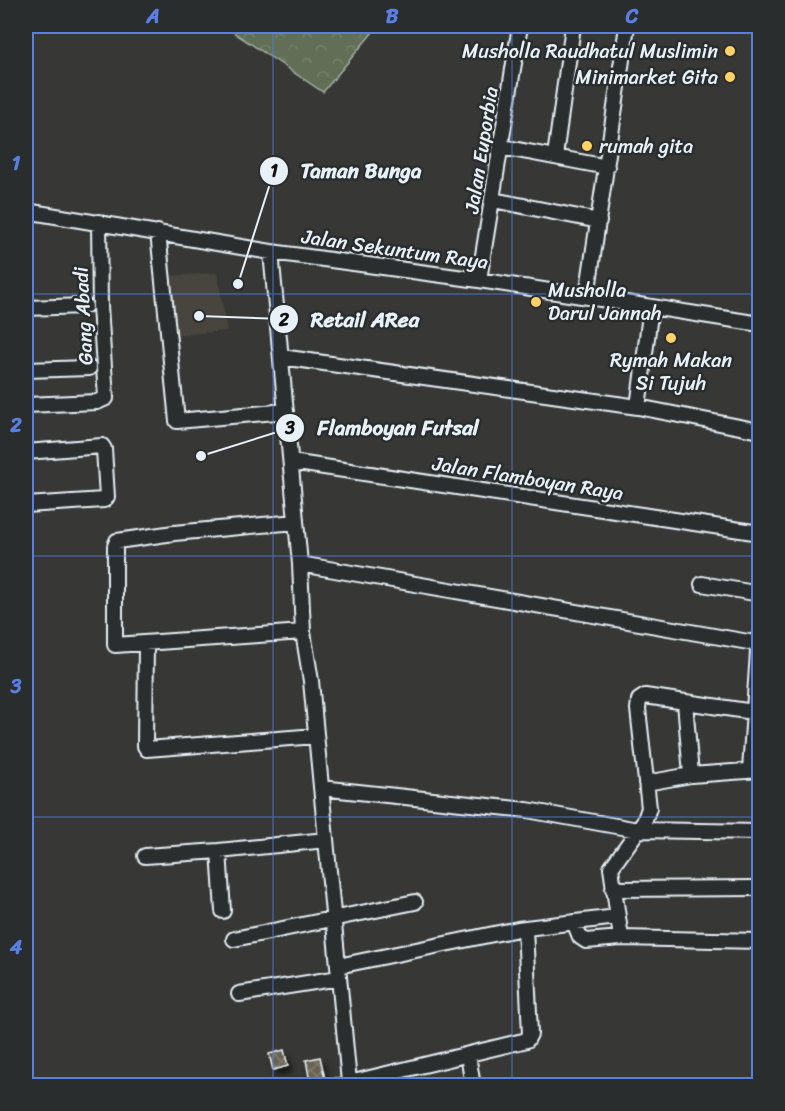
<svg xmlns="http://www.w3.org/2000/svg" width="785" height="1111" viewBox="0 0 785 1111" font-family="Sriracha,sans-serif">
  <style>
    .built { fill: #46453d }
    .forest { fill: url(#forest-crowns); stroke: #a5b0a6; stroke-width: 1.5 }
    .building { fill: url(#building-cross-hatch); stroke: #e8f1f8; stroke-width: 1.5; filter: url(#shadow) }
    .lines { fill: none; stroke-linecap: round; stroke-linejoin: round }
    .minor-casing { stroke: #e8f1f8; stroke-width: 18 }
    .minor { stroke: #2a2d2e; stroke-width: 14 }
    .grid { fill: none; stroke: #5a7fe2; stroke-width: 1.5; stroke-opacity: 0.55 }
    .poi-dot { fill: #ffd166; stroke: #2a2d2e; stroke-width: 2 }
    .labels { text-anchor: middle; stroke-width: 5; stroke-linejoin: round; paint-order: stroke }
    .poi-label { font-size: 20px; fill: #e8f1f8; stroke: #2a2d2e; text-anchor: end }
    .street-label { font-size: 20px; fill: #e8f1f8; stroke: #2a2d2e }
    .leader { fill: none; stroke: #e8f1f8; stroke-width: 2 }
    .callout-dot { fill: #e8f1f8; stroke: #2a2d2e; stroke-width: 2 }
    .mark-label { font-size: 18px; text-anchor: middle; font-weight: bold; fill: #111 }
    .callout-label { font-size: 21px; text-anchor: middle; font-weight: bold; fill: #e8f1f8; stroke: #2a2d2e; stroke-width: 5; stroke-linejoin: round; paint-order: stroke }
    .neatline { fill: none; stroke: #5a7fe2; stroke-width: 2 }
    .grid-label { font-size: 20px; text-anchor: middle; font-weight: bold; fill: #5a7fe2 }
  </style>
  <defs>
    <pattern id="forest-crowns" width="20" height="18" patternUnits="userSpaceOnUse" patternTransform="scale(1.5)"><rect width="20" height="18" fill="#626e55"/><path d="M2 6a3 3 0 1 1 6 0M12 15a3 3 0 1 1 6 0" fill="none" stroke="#78836e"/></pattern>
    <pattern id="building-cross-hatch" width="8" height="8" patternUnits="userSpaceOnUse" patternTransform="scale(1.5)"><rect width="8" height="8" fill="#696251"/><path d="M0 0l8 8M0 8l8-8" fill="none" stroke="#7e796b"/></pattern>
    <filter id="shadow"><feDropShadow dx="3.5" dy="6" stdDeviation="3" flood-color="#0009"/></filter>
  </defs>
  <rect width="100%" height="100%" fill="#373835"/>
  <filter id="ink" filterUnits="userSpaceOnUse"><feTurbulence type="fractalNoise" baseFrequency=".0167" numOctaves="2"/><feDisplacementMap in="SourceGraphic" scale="12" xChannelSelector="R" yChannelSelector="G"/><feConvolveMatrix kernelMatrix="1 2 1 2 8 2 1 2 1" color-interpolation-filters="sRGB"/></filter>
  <g filter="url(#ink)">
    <path class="built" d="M217,273L227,331L174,335L168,276Z"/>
    <path class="forest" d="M224,26H378L323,92Z"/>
    <path class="building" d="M760,247V311L754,309Z
      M284,1050L288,1066L273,1070L269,1054Z
      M320,1057L325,1079L310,1082L306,1060Z"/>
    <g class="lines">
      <g class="minor-casing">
        <path id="minor" d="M502,147L607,167
          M555,156L573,26
          M493,200L599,221
          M26,211L271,252L479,280L760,324
          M158,232L177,421L286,411
          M271,252L300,564L303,632L311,681L349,1082
          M479,280L520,26
          M587,296L627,26
          M26,308L85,306
          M281,357L638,407L760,431
          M26,370L89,368
          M26,405L97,402L106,398L100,306L99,222
          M638,407L651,307
          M26,452L102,446L104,449L107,497L104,500L26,505
          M291,462L760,533
          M296,522L174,533L117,541L115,546V645L303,632
          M300,564L760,644
          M702,584L760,594
          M146,644L145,746L147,749L316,736
          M685,702L691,775
          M750,770L759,637
          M646,783L691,775L760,770
          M321,788L527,810L638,830L760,832
          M219,851L223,911
          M145,856L219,851L326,840
          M613,889L760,888
          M574,922L580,937L586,941L621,938L760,941
          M621,938L611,868L644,822L649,808L638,709L639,700L645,696L760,713
          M234,939L415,902
          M338,966L518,929L617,917
          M239,994L339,978
          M468,1055L473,1086
          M337,1086L527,1040L530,1034L525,928"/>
      </g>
      <use href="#minor" class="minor"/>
    </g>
  </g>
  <path class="grid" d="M273,26V1086M512,26V1086M26,294H760M26,556H760M26,817H760"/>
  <g class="poi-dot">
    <circle cx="730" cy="51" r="6"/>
    <circle cx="730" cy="77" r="6"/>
    <circle cx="587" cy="146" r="6"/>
    <circle cx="536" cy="302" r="6"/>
    <circle cx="671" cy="338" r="6"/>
  </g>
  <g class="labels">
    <g class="poi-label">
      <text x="718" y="58">Musholla Raudhatul Muslimin</text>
      <text x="718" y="84">Minimarket Gita</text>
      <text x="599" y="153" text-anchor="start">rumah gita</text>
      <text x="548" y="297" text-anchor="start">Musholla<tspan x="548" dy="23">Darul Jannah</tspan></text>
      <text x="671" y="367" text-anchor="middle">Rymah Makan<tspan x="671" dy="23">Si Tujuh</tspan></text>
    </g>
    <g class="street-label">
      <text transform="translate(481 150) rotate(-81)" y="7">Jalan Euporbia</text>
      <text transform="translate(395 249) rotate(8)" y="7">Jalan Sekuntum Raya</text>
      <text transform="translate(83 316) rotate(-93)" y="7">Gang Abadi</text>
      <text transform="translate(528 478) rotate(9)" y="7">Jalan Flamboyan Raya</text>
    </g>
  </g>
  <path class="leader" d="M238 284L274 171M199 316L284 319M201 456L290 428"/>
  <g class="callout-dot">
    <circle cx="238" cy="284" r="6"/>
    <circle cx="199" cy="316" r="6"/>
    <circle cx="201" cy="456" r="6"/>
    <circle cx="274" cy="171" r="15"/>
    <circle cx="284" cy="319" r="15"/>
    <circle cx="290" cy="428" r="15"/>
  </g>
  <g class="mark-label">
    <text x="274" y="177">1</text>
    <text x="284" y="326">2</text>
    <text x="290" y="434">3</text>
  </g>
  <g class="callout-label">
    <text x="361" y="178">Taman Bunga</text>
    <text x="365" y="327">Retail ARea</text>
    <text x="398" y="435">Flamboyan Futsal</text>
  </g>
  <rect width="785" height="1111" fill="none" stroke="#2a2d2e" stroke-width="66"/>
  <rect x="33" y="33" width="719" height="1045" class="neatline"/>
  <g class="grid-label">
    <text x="153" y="23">A</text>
    <text x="392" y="23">B</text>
    <text x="632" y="23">C</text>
    <text x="16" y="170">1</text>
    <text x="16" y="432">2</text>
    <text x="16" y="693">3</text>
    <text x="16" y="954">4</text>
  </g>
</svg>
